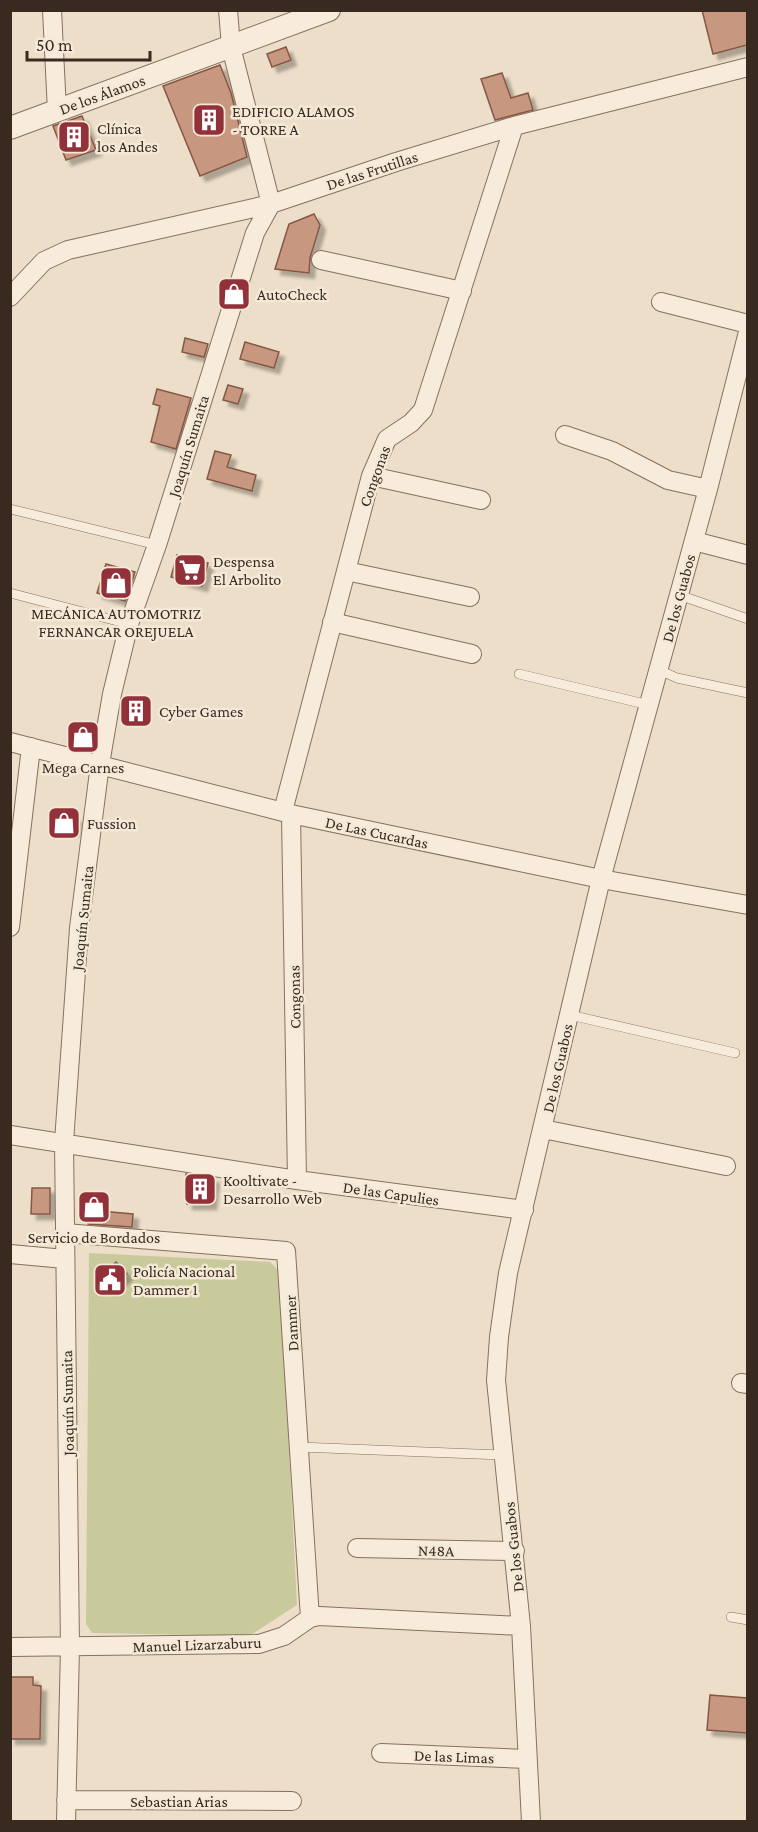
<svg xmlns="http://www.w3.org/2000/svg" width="758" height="1832" viewBox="0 0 758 1832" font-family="'Crimson Pro',serif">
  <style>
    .green { fill: #c9ca9c }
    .building { fill: #c89780; stroke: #855845; stroke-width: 1.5; filter: url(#shadow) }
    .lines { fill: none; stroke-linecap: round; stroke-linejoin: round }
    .service-casing { stroke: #87705e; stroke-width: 10 }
    .minor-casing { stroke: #87705e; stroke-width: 20 }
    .tertiary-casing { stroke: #87705e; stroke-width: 24 }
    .service { stroke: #f7ecdb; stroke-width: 9 }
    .minor { stroke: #f7ecdb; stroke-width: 18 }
    .tertiary { stroke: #f7ecdb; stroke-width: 22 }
    .labels { text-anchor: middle; stroke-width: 5; stroke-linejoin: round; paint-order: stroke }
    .street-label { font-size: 16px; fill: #392a20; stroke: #f4e9d7 }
    .poi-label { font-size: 16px; fill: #392a20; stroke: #f4e9d7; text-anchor: start }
  </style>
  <defs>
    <filter id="shadow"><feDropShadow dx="5.5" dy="5.5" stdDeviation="1.5" flood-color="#0004"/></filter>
  </defs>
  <rect width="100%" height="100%" fill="#ecdec8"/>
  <path class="green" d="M89,1253L270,1262L280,1272L297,1605L249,1636L92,1633L86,1624Z"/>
  <path class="building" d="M702,10H747V45L713,54Z
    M286,47L291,60L272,67L267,54Z
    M220,65L231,93L247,157L200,176L163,86Z
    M502,73L511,98L528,93L533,110L495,120L481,79Z
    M82,116L96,150L66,160L53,126Z
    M314,214L320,225L310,258L309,273L275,269L289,224Z
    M185,338L208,344L204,357L182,352Z
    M245,342L279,352L274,368L240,359Z
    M228,385L243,389L238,404L223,400Z
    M157,389L191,398L176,449L151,442L160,406L153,404Z
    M215,451L231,455L227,467L256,475L252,491L207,479Z
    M177,555L208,563L202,586L171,577Z
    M106,564L135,572L125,601L97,593Z
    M82,729L94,732L91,748L70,743L73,730L82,732Z
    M54,815L76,817L74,830L53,828Z
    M186,1174L214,1178L211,1204H187Z
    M32,1188H50V1214H31Z
    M89,1210L133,1214L132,1227L88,1224Z
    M116,1262L127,1274L110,1290L99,1278Z
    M10,1677H33V1685L41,1686L40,1739H10Z
    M710,1695L747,1698V1733L707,1730Z"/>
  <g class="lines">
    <g class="service-casing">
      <path id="service" d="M10,509L157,545
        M10,593L129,624
        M679,595L748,619
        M659,670L677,678L748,693
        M519,674L649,705
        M570,1015L735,1053
        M299,1447L502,1455
        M731,1617L748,1620"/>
    </g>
    <g class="minor-casing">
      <path id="minor" d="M52,10L57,111
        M321,260L462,291
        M10,297L44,261L68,250L271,204L396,162L514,126L748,67
        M661,302L748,324
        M565,435L612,451L668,480L708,489
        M371,476L481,500
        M694,541L748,555
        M346,571L470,597
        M332,622L472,654
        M10,742L291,814L601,879L748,905
        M283,811L371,476L387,439L411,423L423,410L514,126
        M291,814L297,1180
        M10,927L31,747
        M543,1129L726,1166
        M10,1135L297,1180L524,1210
        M65,1233L286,1251L310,1618
        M10,1254L65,1259
        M741,1383L748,1384
        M357,1548L515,1551
        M10,1647L259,1644L284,1636L310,1618L319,1616L521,1626
        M381,1753L527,1759
        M66,1800L292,1801
        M66,1822L70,1647L64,1142L79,928L100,764L112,694L129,624L157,545L255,233L271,204L231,47L228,10
        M531,1822L521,1626L496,1380L499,1337L508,1273L601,879L708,489L748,332"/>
    </g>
    <g class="tertiary-casing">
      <path id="tertiary" d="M10,128L329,10"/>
    </g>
    <use href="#service" class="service"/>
    <use href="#minor" class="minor"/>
    <use href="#tertiary" class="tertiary"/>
  </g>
  <defs>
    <g id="building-square" transform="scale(1.725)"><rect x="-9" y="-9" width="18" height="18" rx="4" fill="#93313b" stroke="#f4e9d7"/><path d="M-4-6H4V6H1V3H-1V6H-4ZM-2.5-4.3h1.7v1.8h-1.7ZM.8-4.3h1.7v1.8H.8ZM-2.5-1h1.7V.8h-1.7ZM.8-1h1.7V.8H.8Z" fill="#fff"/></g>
    <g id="shop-square" transform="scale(1.725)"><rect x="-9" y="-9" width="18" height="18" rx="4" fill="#93313b" stroke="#f4e9d7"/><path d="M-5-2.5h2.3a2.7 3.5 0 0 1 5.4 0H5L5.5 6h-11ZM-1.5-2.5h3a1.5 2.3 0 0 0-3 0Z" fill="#fff"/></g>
    <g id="supermarket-square" transform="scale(1.725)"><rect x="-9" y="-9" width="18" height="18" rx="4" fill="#93313b" stroke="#f4e9d7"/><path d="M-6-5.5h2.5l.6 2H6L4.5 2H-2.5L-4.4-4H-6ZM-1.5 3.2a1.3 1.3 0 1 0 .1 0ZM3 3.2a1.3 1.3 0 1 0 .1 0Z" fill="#fff"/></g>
    <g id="civic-square" transform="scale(1.725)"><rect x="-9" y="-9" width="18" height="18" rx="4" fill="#93313b" stroke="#f4e9d7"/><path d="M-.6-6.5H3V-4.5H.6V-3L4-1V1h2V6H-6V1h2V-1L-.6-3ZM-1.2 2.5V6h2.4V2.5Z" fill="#fff"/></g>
  </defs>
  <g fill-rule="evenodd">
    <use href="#building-square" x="209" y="120"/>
    <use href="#building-square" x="74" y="137"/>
    <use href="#shop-square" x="234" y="294"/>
    <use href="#supermarket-square" x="190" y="570"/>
    <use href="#shop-square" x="116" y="583"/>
    <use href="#building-square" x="136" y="711"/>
    <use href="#shop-square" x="83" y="737"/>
    <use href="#shop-square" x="64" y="823"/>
    <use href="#building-square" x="200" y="1189"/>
    <use href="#shop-square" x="94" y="1207"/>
    <use href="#civic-square" x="110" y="1280"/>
  </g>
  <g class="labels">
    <g class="street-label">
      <text transform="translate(102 94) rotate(-20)" y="6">De los Álamos</text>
      <text transform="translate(372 170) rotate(-18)" y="6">De las Frutillas</text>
      <text transform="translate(188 446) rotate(-73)" y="6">Joaquín Sumaita</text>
      <text transform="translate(374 476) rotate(-70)" y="6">Congonas</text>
      <text transform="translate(678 598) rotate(-75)" y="6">De los Guabos</text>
      <text transform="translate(377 832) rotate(12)" y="6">De Las Cucardas</text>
      <text transform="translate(82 918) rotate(-84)" y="6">Joaquín Sumaita</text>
      <text transform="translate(294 997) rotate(-91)" y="6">Congonas</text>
      <text transform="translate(557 1068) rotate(-77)" y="6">De los Guabos</text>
      <text transform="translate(391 1193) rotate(8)" y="6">De las Capulies</text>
      <text transform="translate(291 1323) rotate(-93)" y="6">Dammer</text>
      <text transform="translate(67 1403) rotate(-91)" y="6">Joaquín Sumaita</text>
      <text transform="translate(513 1547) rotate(-96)" y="6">De los Guabos</text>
      <text transform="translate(436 1550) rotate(1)" y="6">N48A</text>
      <text transform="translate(197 1644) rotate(-2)" y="6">Manuel Lizarzaburu</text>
      <text transform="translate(454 1756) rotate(2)" y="6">De las Limas</text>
      <text x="179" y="1807">Sebastian Arias</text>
    </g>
    <g class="poi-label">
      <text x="232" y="117">EDIFICIO ALAMOS<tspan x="232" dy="18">- TORRE A</tspan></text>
      <text x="97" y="134">Clínica<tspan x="97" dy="18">los Andes</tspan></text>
      <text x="257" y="300">AutoCheck</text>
      <text x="213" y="567">Despensa<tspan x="213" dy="18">El Arbolito</tspan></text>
      <text x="116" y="619" text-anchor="middle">MECÁNICA AUTOMOTRIZ<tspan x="116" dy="18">FERNANCAR OREJUELA</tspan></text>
      <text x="159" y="717">Cyber Games</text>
      <text x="83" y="773" text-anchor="middle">Mega Carnes</text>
      <text x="87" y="829">Fussion</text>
      <text x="223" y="1186">Kooltivate -<tspan x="223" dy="18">Desarrollo Web</tspan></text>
      <text x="94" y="1243" text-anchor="middle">Servicio de Bordados</text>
      <text x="133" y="1277">Policía Nacional<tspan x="133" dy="18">Dammer 1</tspan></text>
    </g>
  </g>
  <rect width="758" height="1832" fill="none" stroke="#392a20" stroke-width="24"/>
  <path d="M27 51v9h123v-9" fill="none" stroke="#392a20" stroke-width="3"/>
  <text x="36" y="51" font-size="18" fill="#392a20" stroke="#f4e9d7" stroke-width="4.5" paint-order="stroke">50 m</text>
</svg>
